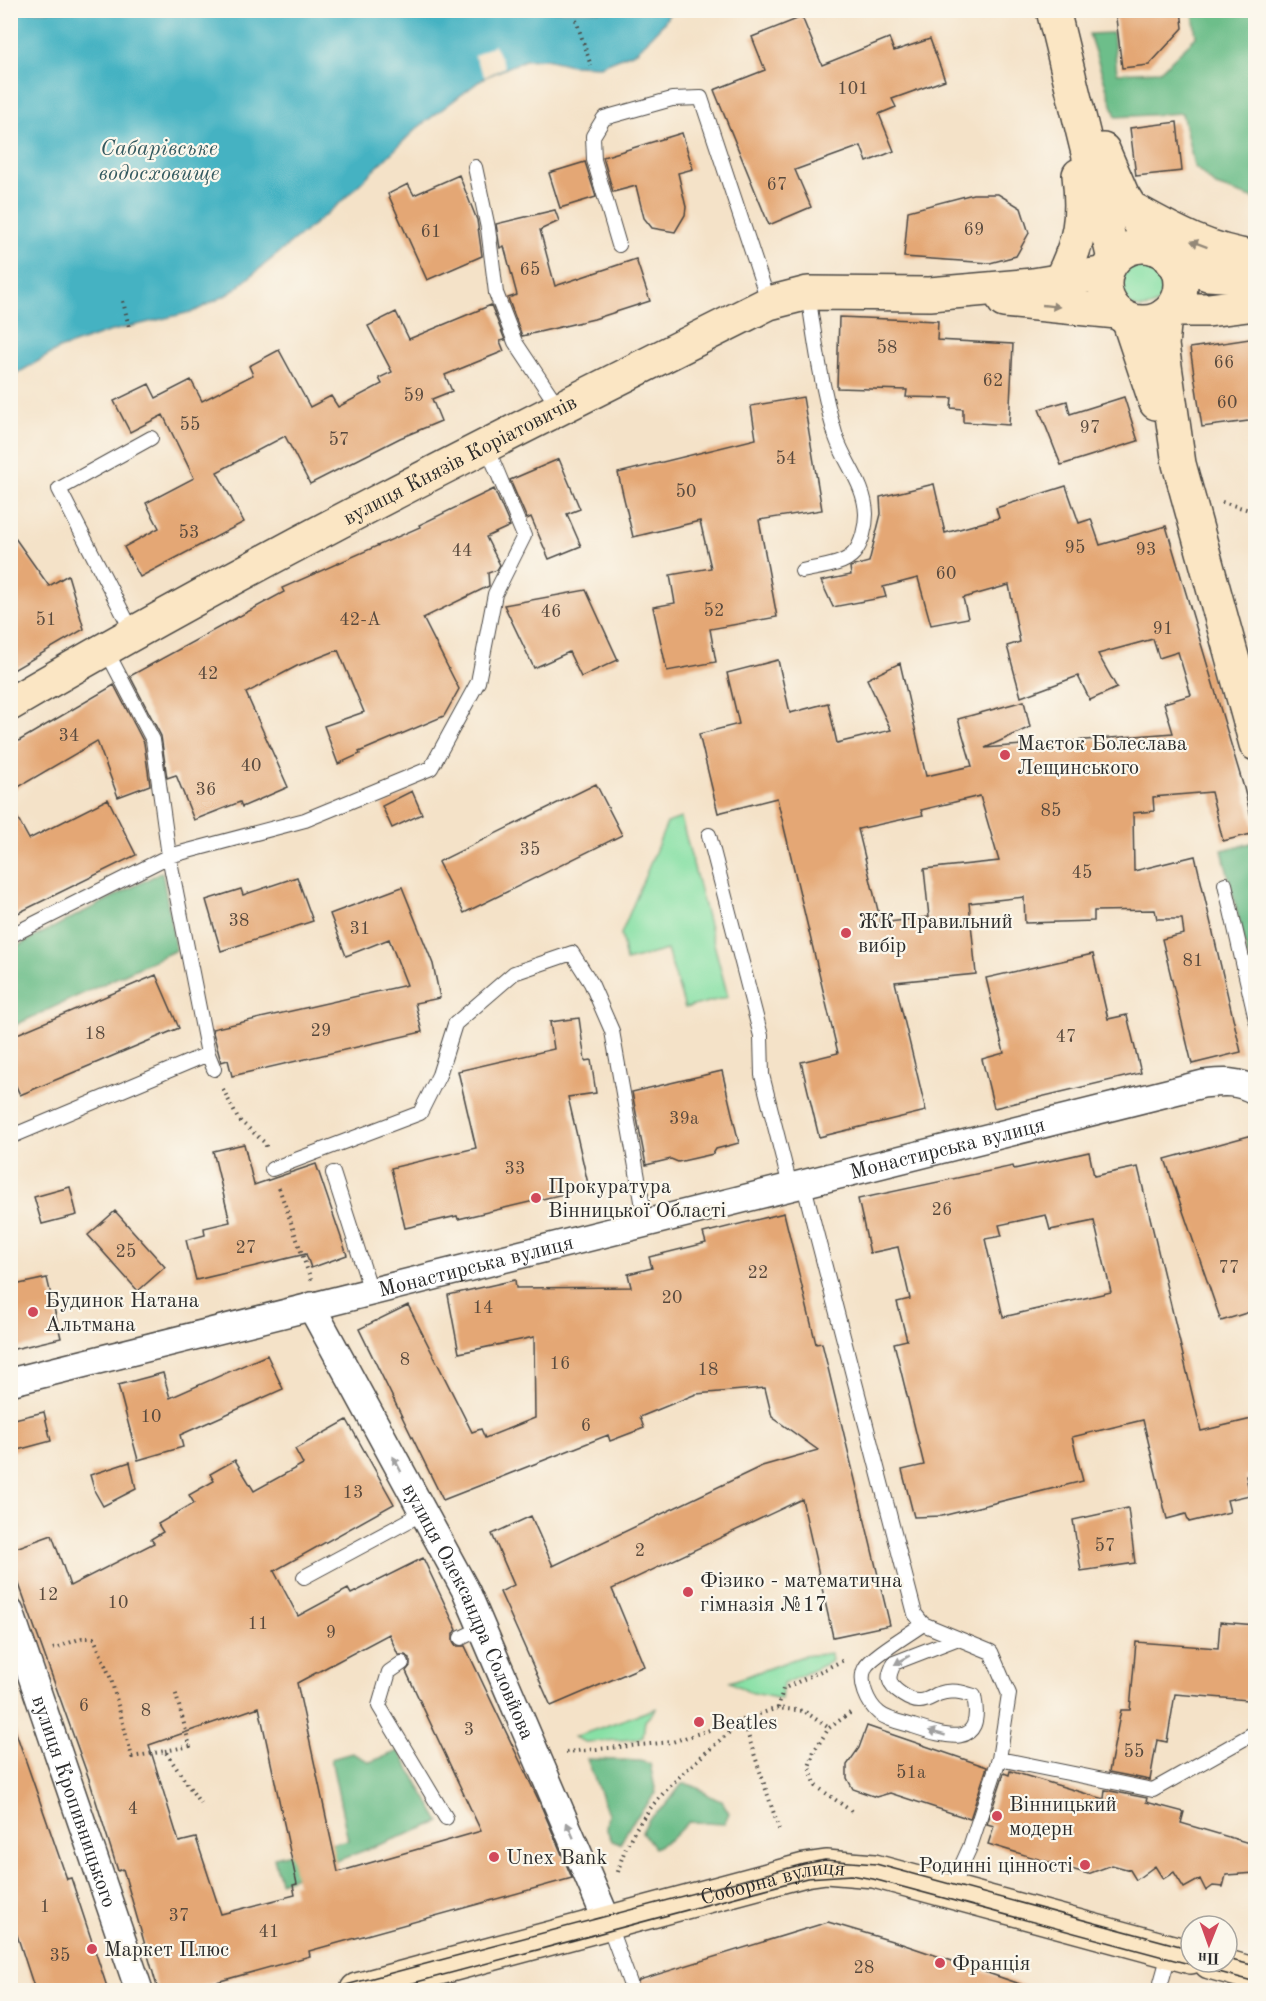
<svg xmlns="http://www.w3.org/2000/svg" width="1266" height="2001" viewBox="0 0 1266 2001" font-family="'Old Standard TT',serif">
  <style>
    .green { fill: #87e0a5; stroke: #598668; stroke-width: 1.5 }
    .forest { fill: #6dbe8a; stroke: #4c745a; stroke-width: 1.5 }
    .water { fill: #45b2c2; stroke: #386e76; stroke-width: 1.5 }
    .pier { fill: #f4e2c8 }
    .building { fill: #e4a775; fill-rule: evenodd }
    .lines { fill: none; stroke-linecap: round; stroke-linejoin: round }
    .lane-casing { stroke: #494643; stroke-width: 16 }
    .street-casing { stroke: #494643; stroke-width: 30 }
    .secondary-casing { stroke: #494643; stroke-width: 36 }
    .path { stroke: #494643; stroke-width: 4; stroke-dasharray: 1.5 4.5; stroke-linecap: butt }
    .lane { stroke: #fff; stroke-width: 14 }
    .street { stroke: #fff; stroke-width: 27 }
    .secondary { stroke: #fbe6c4; stroke-width: 33 }
    .tram { stroke: #2b2b2b; stroke-width: 1.5 }
    .oneway { fill: #938878 }
    .oneway2 { fill: #a0a0a0 }
    .poi-dot { fill: #d1495b; stroke: #fbf7ec; stroke-width: 2 }
    .labels { text-anchor: middle; stroke-width: 4.5; stroke-linejoin: round; paint-order: stroke }
    .number-label { font-size: 18px; fill: #594a3e }
    .street-label { font-size: 21px; fill: #2b2b2b; stroke: #fbf7ec }
    .poi-label { font-size: 21px; fill: #2b2b2b; stroke: #fbf7ec; text-anchor: start }
    .water-label { font-size: 22px; font-style: italic; fill: #345a60; stroke: #fbf7ec }
  </style>
  <rect width="100%" height="100%" fill="#fbf7ec"/>
  <filter id="ink" filterUnits="userSpaceOnUse"><feTurbulence type="fractalNoise" baseFrequency=".0167" numOctaves="2"/><feDisplacementMap in="SourceGraphic" scale="12" xChannelSelector="R" yChannelSelector="G"/><feConvolveMatrix kernelMatrix="1 2 1 2 8 2 1 2 1" color-interpolation-filters="sRGB"/></filter>
  <filter id="wash" filterUnits="userSpaceOnUse"><feTurbulence type="fractalNoise" baseFrequency=".008" numOctaves="4" result="noise"/><feDisplacementMap in="SourceGraphic" scale="24" xChannelSelector="R" yChannelSelector="G"/><feGaussianBlur stdDeviation="1.35" result="paint"/><feColorMatrix in="noise" values="0 0 0 0 0 0 0 0 0 0 0 0 0 0 0 0 0 1.4 0 .05"/><feComposite in="paint" operator="in"/></filter>
  <g filter="url(#wash)">
    <rect width="100%" height="100%" fill="#f4e2c8"/>
    <path class="green" d="M1119 284a24 24 0 1 1 48 0a24 24 0 1 1-48 0Z
      M681,818L728,997L685,1008L667,950L626,961L621,934L667,823Z
      M831,1653L832,1661L783,1684L781,1699L749,1692L730,1682L803,1656Z
      M657,1708L645,1721L643,1736L637,1739L585,1742L574,1737Z"/>
    <path class="forest" d="M1193,11H1255V199L1216,186L1194,166L1182,113L1116,117L1089,34L1113,33L1117,73L1160,71L1196,37Z
      M1255,842V986L1222,850Z
      M162,872L176,950L11,1027V949Z
      M399,1751L440,1822L280,1882L274,1857L348,1840L331,1759L352,1753L370,1762Z
      M587,1759L641,1761L650,1764L656,1793L631,1824L620,1844L612,1841L606,1828L608,1814Z
      M682,1784C698,1783 706,1797 722,1801L729,1813L724,1824L688,1822L671,1839L654,1848L642,1832L649,1819L666,1805Z"/>
    <path class="water" d="M11,11H671L663,24L637,51L600,66L571,65L546,59L525,60L485,77L416,129L341,202L230,293L195,311L108,332L59,349L11,377Z"/>
    <path class="pier" d="M494,45L505,67L485,77L474,56Z"/>
    <g id="blocks">
      <path class="building" d="M1115,10H1181L1183,28L1149,65L1122,68Z
        M802,17L822,65L889,38L894,51L930,39L945,80L892,99L896,107L879,114L894,151L867,162L861,146L795,170L811,207L769,225L714,90L765,70L752,37Z
        M1177,122L1182,171L1136,176L1130,128Z
        M682,133L693,169L678,173L686,207L685,215L675,232L652,228L644,218L636,186L613,192L603,157Z
        M585,162L596,197L560,208L549,173Z
        M459,175L477,220L482,256L427,280L388,194L408,184L414,195Z
        M973,194H998L1021,208L1029,233L1016,256L990,263L904,257L908,211Z
        M555,210L559,221L540,230L555,286L636,259L650,301L594,319L522,336L508,298L517,295L504,246L500,248L496,224Z
        M491,305L505,340L500,341L504,351L445,375L452,391L432,399L441,421L400,438L310,484L285,436L217,472L244,522L140,577L124,547L159,528L146,503L194,478L163,415L130,432L114,401L149,384L156,398L191,380L202,401L253,375L249,366L279,350L310,407L331,396L338,407L382,384L379,378L392,372L368,326L396,312L409,339Z
        M839,317L938,321L937,340L1013,344L1009,425L963,422V409L951,408L952,398L906,397L907,390L837,388Z
        M1256,338V420L1202,427L1190,348Z
        M803,397L822,510L759,520L777,617L710,629L716,662L667,671L653,607L675,603L670,575L711,568L700,521L633,537L618,473L756,439L751,406Z
        M1124,397L1138,441L1061,465L1039,409L1067,401L1070,414Z
        M559,459L580,509L567,514L581,546L549,559L531,517L527,519L510,480Z
        M934,484L945,533L999,518L996,508L1066,486L1079,523L1091,519L1100,545L1166,526L1244,788L1255,833L1223,841L1211,792L1153,797L1154,811L1133,813L1134,871L1195,856L1241,1052L1192,1064L1162,939L1184,934L1182,919H1157L1155,910L1094,911V921L1025,923L1024,897L969,903L976,974L895,982L926,1111L819,1137L801,1062L838,1053L777,798L718,813L699,734L739,724L727,673L778,660L790,713L828,703L837,743L891,730L867,679L900,663L926,776L972,766L958,719L1024,701L1030,727L985,748L1173,733L1164,703L1191,695L1178,652L1159,658L1153,639L1098,654L1117,688L1090,700L1078,676L1021,697L1007,646L1020,642L1009,585L963,598L968,618L931,625L918,578L883,587L886,597L833,607L821,581L851,575L850,567L869,562L881,514L880,497ZM980,796L999,861L924,869L929,917L881,923L858,829L923,815L921,810Z
        M494,489L510,526L486,537L500,565L497,570L488,573L489,586L423,618L459,689L444,716L359,752L360,754L338,764L324,726L364,712L338,650L297,666L246,693L288,787L242,807L240,802L194,820L176,775L167,778L161,736L130,676L284,592L282,588L420,527L419,525Z
        M10,531L49,586L68,575L84,629L10,672Z
        M586,590L618,660L581,677L569,652L534,668L504,605Z
        M114,685L144,743L150,785L118,797L97,741L10,792V746Z
        M596,784L622,835L464,913L438,862Z
        M412,791L422,814L392,828L382,806Z
        M108,799L136,855L10,917V804L29,839Z
        M297,877L313,921L221,951L206,900L241,889L243,895Z
        M402,887L433,964L440,998L415,1003L422,1032L232,1076L228,1060L221,1062L212,1029L407,985L389,939L346,956L330,914Z
        M1093,954L1108,1019L1127,1015L1141,1073L994,1108L982,1059L1004,1053L986,978Z
        M156,975L179,1028L20,1095L10,1072V1037Z
        M579,1018L585,1061L591,1060L596,1093L568,1097L589,1188L458,1219L457,1216L405,1228L391,1168L476,1148L458,1071L554,1049L550,1022Z
        M722,1071L739,1143L716,1149L713,1154L678,1162L671,1159L646,1165L632,1092Z
        M1256,1134V1310L1221,1321L1165,1159Z
        M244,1144L254,1185L316,1164L347,1255L311,1268L306,1254L196,1280L186,1240L205,1235L204,1228L230,1222L213,1151Z
        M1089,1152L1094,1176L1138,1167L1201,1431L1256,1418V1474L1246,1476L1250,1495L1227,1500L1230,1512L1189,1522L1186,1514L1167,1519L1143,1420L1072,1437L1083,1481L942,1516L914,1517L902,1470L924,1465L894,1343L907,1340L897,1302L910,1299L898,1247L870,1253L858,1199L1013,1166L1014,1169ZM1046,1215L1050,1230L1094,1221L1111,1292L1003,1317L985,1239L1002,1236L999,1225Z
        M70,1187L77,1215L42,1224L34,1197Z
        M115,1211L165,1267L138,1291L88,1235Z
        M784,1213L816,1344L822,1343L890,1625L833,1637L802,1499L612,1589L644,1666L551,1706L500,1592L514,1585L492,1534L531,1516L553,1566L762,1466L818,1450L772,1417L765,1388L696,1394L640,1417L644,1428L610,1441L608,1435L443,1500L359,1329L408,1305L472,1432L481,1429L485,1438L535,1418L534,1337L459,1353L448,1295L515,1280L516,1288L631,1287L628,1274L652,1268L649,1257L706,1243L703,1233Z
        M47,1278L61,1338L10,1350V1286Z
        M267,1355L283,1389L180,1435L183,1447L138,1460L118,1385L163,1373L170,1398Z
        M44,1412L51,1441L10,1452V1420Z
        M347,1420L394,1504L274,1571L298,1616L348,1589L351,1594L423,1558L457,1630L453,1633V1641L456,1646H465L539,1801L572,1878L309,1951L310,1956L188,1990H158L123,1869L118,1871L89,1779L10,1559V1550L52,1535L70,1586L154,1543L151,1539L163,1532L158,1524L194,1503L189,1495L214,1481L210,1474L235,1460L254,1491L303,1464L295,1449ZM389,1634L398,1655H405L410,1658V1666L406,1671L481,1831L338,1872L297,1683ZM259,1707L297,1884L293,1885L295,1895L221,1914L196,1838L179,1842L149,1745Z
        M130,1462L136,1489L103,1506L95,1492L90,1475Z
        M1128,1508L1135,1563L1081,1571L1073,1520Z
        M1220,1622L1256,1625V1678L1250,1677L1248,1700L1175,1694L1167,1742L1157,1740L1150,1780L1109,1772L1121,1710H1130L1136,1642L1218,1648Z
        M867,1726L987,1767L970,1819L890,1793L876,1797L853,1789L847,1778V1765L859,1748Z
        M14,1727L67,1879L71,1878L108,1990H35L17,1935H10V1728Z
        M1010,1771L1104,1799L1105,1790L1147,1798L1146,1802L1184,1812L1181,1823L1256,1845V1873L1226,1875L1223,1887L1213,1886L1206,1891L1200,1879L1184,1888L1174,1872L1163,1879L1155,1866L1136,1880L1130,1870L1112,1865L1088,1874L988,1844L994,1826L987,1824L1004,1773L1009,1775Z
        M828,1922L902,1944L1026,1986V1990H635L639,1980Z"/>
    </g>
  </g>
  <g filter="url(#ink)">
    <use href="#blocks" fill-opacity="0" stroke="#494643" stroke-width="1.5"/>
    <g class="lines">
      <g class="lane-casing">
        <path id="lane" d="M475,167L488,228L496,293L515,342L559,408
          M619,245L594,160L593,136L604,118L672,99L701,98L769,303
          M802,571C818,567 843,566 854,553C862,544 866,526 866,514C865,484 845,464 836,437C822,390 815,342 808,293
          M133,633L59,489L151,438
          M709,835L761,1036L762,1075L790,1186
          M1225,884L1256,1020
          M10,936L169,856L305,820L431,768L478,682L495,594L524,536L486,445
          M208,1054L214,1069
          M10,1137L208,1054L169,856L153,740L105,648
          M272,1169L420,1113L439,1075L455,1024L514,973L572,953L591,983L612,1031L642,1201L643,1223
          M333,1173L371,1291
          M803,1182L915,1614L923,1624L991,1652L1009,1694L999,1759L970,1847L950,1891
          M304,1577L423,1513
          M923,1624C911,1633 870,1657 865,1668C858,1682 868,1704 879,1713C887,1720 903,1723 913,1726C946,1737 985,1750 974,1696C962,1692 951,1689 938,1694C932,1697 926,1701 920,1701C911,1702 892,1690 890,1681C888,1675 892,1669 894,1663L956,1639
          M461,1638L482,1628
          M402,1663L389,1672L379,1706L446,1818
          M999,1759L1153,1790L1256,1732
          M608,1923L630,1983
          M1159,1990L1170,1951"/>
      </g>
      <g class="street-casing">
        <g id="street">
          <path id="s1" d="M311,1306L466,1591L608,1923"/>
          <path id="s2" d="M10,1382L1203,1084C1222,1082 1238,1080 1256,1091"/>
          <path id="s3" d="M10,1612L139,1990"/>
        </g>
      </g>
      <g class="secondary-casing">
        <g id="secondary">
          <path d="M1053,10L1114,259"/>
          <path d="M1103,150L1122,194L1155,248"/>
          <path d="M1136,211C1179,235 1207,250 1256,258"/>
          <circle cx="1143" cy="284" r="38"/>
          <path d="M1172,261L1208,274L1256,277"/>
          <path d="M1061,279C1080,241 1084,218 1079,175"/>
          <path d="M1004,301L1117,312"/>
          <path d="M1171,310H1208L1256,304"/>
          <path d="M1165,315L1162,345L1179,464L1256,744"/>
          <path d="M1128,319L1156,403"/>
          <path id="s4" d="M10,704C257,559 513,431 769,303L808,293L930,294L1033,285L1106,273"/>
          <path d="M1210,1962L1256,1975"/>
          <path id="s5" d="M357,1990L805,1870L826,1867L874,1871L1191,1957"/>
        </g>
      </g>
      <path class="path" d="M576,20L591,66
        M123,301L129,327
        M1222,502L1256,512
        M223,1089L238,1119L265,1143L267,1149
        M279,1188L311,1280
        M53,1649L82,1638H94L111,1679L132,1757L165,1751L200,1803
        M778,1708L783,1689L846,1659
        M850,1713L829,1728L814,1751L809,1767L816,1786L854,1813
        M743,1720L780,1832
        M165,1751L190,1746L175,1691
        M566,1752L672,1742L778,1708L804,1711L829,1728
        M618,1872C632,1809 694,1764 740,1723"/>
      <use href="#lane" class="lane"/>
      <use href="#street" class="street"/>
      <use href="#secondary" class="secondary"/>
      <path class="tram" d="M1227,1959L1256,1966
        M327,1990L804,1864L825,1860L876,1864L1191,1949
        M387,1990L807,1878L851,1875L873,1879L1256,1982"/>
    </g>
    <defs><path id="oneway-solid" d="M-6-.8H1V-3.2L6.5 0L1 3.2V.8H-6Z" transform="scale(1.5)"/></defs>
    <g class="oneway">
      <use href="#oneway-solid" transform="translate(1199 244) rotate(-160)"/>
      <use href="#oneway-solid" transform="translate(1051 306) rotate(6)"/>
    </g>
    <g class="oneway2">
      <use href="#oneway-solid" transform="translate(397 1464) rotate(-118)"/>
      <use href="#oneway-solid" transform="translate(902 1660) rotate(150)"/>
      <use href="#oneway-solid" transform="translate(937 1733) rotate(-164)"/>
      <use href="#oneway-solid" transform="translate(570 1830) rotate(-114)"/>
    </g>
  </g>
  <g class="poi-dot">
    <circle cx="1005" cy="755" r="6"/>
    <circle cx="846" cy="933" r="6"/>
    <circle cx="536" cy="1198" r="6"/>
    <circle cx="33" cy="1312" r="6"/>
    <circle cx="688" cy="1592" r="6"/>
    <circle cx="699" cy="1722" r="6"/>
    <circle cx="997" cy="1816" r="6"/>
    <circle cx="494" cy="1857" r="6"/>
    <circle cx="1085" cy="1865" r="6"/>
    <circle cx="92" cy="1949" r="6"/>
    <circle cx="940" cy="1963" r="6"/>
  </g>
  <g class="labels">
    <g class="number-label">
      <text x="853" y="94">101</text>
      <text x="777" y="190">67</text>
      <text x="974" y="235">69</text>
      <text x="431" y="237">61</text>
      <text x="530" y="275">65</text>
      <text x="887" y="353">58</text>
      <text x="1224" y="368">66</text>
      <text x="993" y="386">62</text>
      <text x="414" y="401">59</text>
      <text x="1227" y="408">60</text>
      <text x="190" y="430">55</text>
      <text x="1090" y="433">97</text>
      <text x="339" y="445">57</text>
      <text x="786" y="464">54</text>
      <text x="686" y="497">50</text>
      <text x="189" y="538">53</text>
      <text x="1075" y="553">95</text>
      <text x="1146" y="555">93</text>
      <text x="462" y="556">44</text>
      <text x="946" y="579">60</text>
      <text x="714" y="616">52</text>
      <text x="551" y="617">46</text>
      <text x="46" y="625">51</text>
      <text x="360" y="625">42-А</text>
      <text x="1163" y="634">91</text>
      <text x="208" y="679">42</text>
      <text x="69" y="741">34</text>
      <text x="251" y="771">40</text>
      <text x="206" y="795">36</text>
      <text x="1051" y="816">85</text>
      <text x="530" y="855">35</text>
      <text x="1082" y="878">45</text>
      <text x="239" y="926">38</text>
      <text x="360" y="934">31</text>
      <text x="1193" y="966">81</text>
      <text x="321" y="1036">29</text>
      <text x="95" y="1039">18</text>
      <text x="1066" y="1042">47</text>
      <text x="684" y="1124">39а</text>
      <text x="515" y="1174">33</text>
      <text x="942" y="1215">26</text>
      <text x="246" y="1253">27</text>
      <text x="126" y="1257">25</text>
      <text x="1229" y="1273">77</text>
      <text x="758" y="1278">22</text>
      <text x="672" y="1303">20</text>
      <text x="483" y="1313">14</text>
      <text x="405" y="1365">8</text>
      <text x="560" y="1369">16</text>
      <text x="708" y="1375">18</text>
      <text x="151" y="1422">10</text>
      <text x="586" y="1431">6</text>
      <text x="353" y="1498">13</text>
      <text x="1105" y="1551">57</text>
      <text x="640" y="1556">2</text>
      <text x="48" y="1600">12</text>
      <text x="118" y="1608">10</text>
      <text x="258" y="1629">11</text>
      <text x="331" y="1638">9</text>
      <text x="84" y="1711">6</text>
      <text x="146" y="1716">8</text>
      <text x="469" y="1735">3</text>
      <text x="1134" y="1757">55</text>
      <text x="911" y="1778">51а</text>
      <text x="133" y="1814">4</text>
      <text x="45" y="1912">1</text>
      <text x="179" y="1921">37</text>
      <text x="269" y="1937">41</text>
      <text x="60" y="1961">35</text>
      <text x="864" y="1973">28</text>
    </g>
    <g class="street-label">
      <text dy="7" stroke="none"><textPath href="#s4" startOffset="512">вулиця Князів Коріатовичів</textPath></text>
      <text dy="7" stroke="none"><textPath href="#s2" startOffset="966">Монастирська вулиця</textPath></text>
      <text dy="7" stroke="none"><textPath href="#s2" startOffset="480">Монастирська вулиця</textPath></text>
      <text dy="7" stroke="none"><textPath href="#s1" startOffset="344">вулиця Олександра Соловйова</textPath></text>
      <text dy="7" stroke="none"><textPath href="#s3" startOffset="200">вулиця Кропивницького</textPath></text>
      <text dy="7" stroke="none"><textPath href="#s5" startOffset="430">Соборна вулиця</textPath></text>
    </g>
    <g class="poi-label">
      <text x="1017" y="750">Маєток Болеслава<tspan x="1017" dy="24">Лещинського</tspan></text>
      <text x="858" y="928">ЖК Правильний<tspan x="858" dy="24">вибір</tspan></text>
      <text x="548" y="1193">Прокуратура<tspan x="548" dy="24">Вінницької Області</tspan></text>
      <text x="45" y="1307">Будинок Натана<tspan x="45" dy="24">Альтмана</tspan></text>
      <text x="700" y="1587">Фізико - математична<tspan x="700" dy="24">гімназія №17</tspan></text>
      <text x="711" y="1729">Beatles</text>
      <text x="1009" y="1811">Вінницький<tspan x="1009" dy="24">модерн</tspan></text>
      <text x="506" y="1864">Unex Bank</text>
      <text x="1073" y="1872" text-anchor="end">Родинні цінності</text>
      <text x="104" y="1956">Маркет Плюс</text>
      <text x="952" y="1970">Франція</text>
    </g>
    <g class="water-label">
      <text x="159" y="155">Сабарівське<tspan x="159" dy="25">водосховище</tspan></text>
    </g>
  </g>
  <rect width="1266" height="2001" fill="none" stroke="#fbf7ec" stroke-width="36"/>
  <g transform="translate(1209 1944) rotate(181)"><circle r="28" fill="#fbf7ec" stroke="#a8a59f" stroke-width="1.5"/>
  <path d="M0-4.5L10 22L0 15L-10 22Z" fill="#d1495b"/>
  <text y="-9" font-size="16" font-weight="bold" text-anchor="middle" fill="#2b2b2b">Пн</text>
  </g>
</svg>
